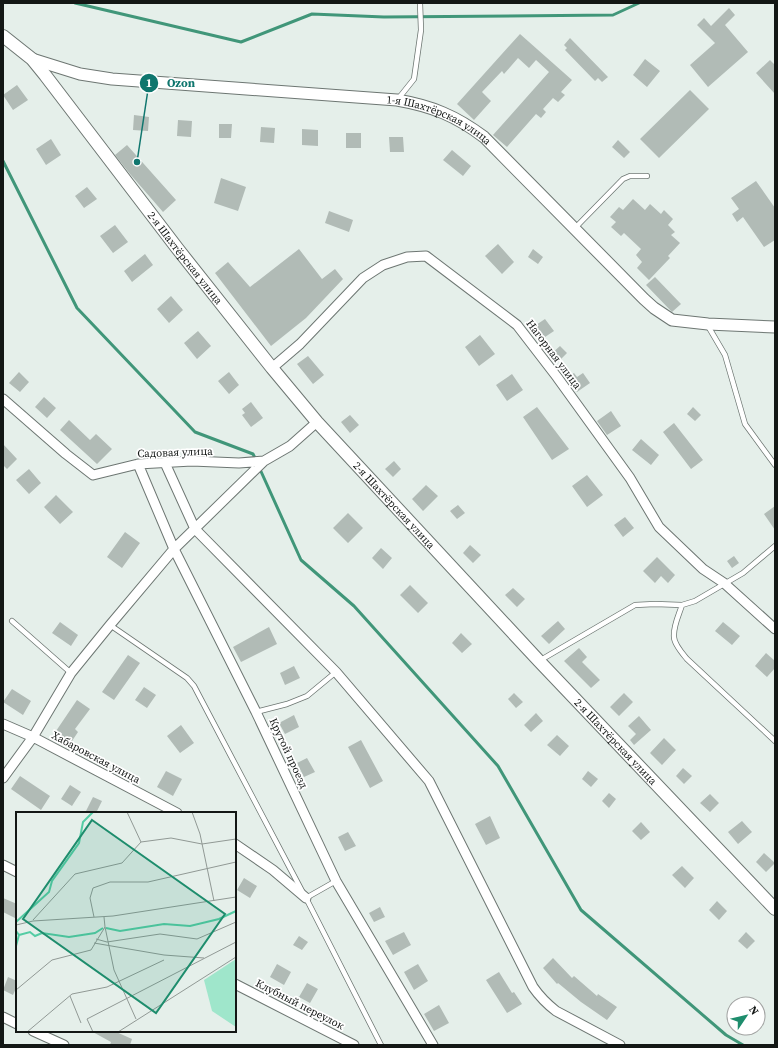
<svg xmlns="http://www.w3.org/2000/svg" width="778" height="1048" viewBox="0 0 778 1048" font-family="'Source Serif 4',serif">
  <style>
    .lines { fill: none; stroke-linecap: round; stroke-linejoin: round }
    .stream { stroke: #409679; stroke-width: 3 }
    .building { fill: #b1bbb6 }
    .service-casing { stroke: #6d7672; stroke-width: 6 }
    .minor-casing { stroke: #6d7672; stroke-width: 11 }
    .tertiary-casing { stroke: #6d7672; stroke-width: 13 }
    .secondary-casing { stroke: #6d7672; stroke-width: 14 }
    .service { stroke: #fff; stroke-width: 4.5 }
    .minor { stroke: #fff; stroke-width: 9 }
    .tertiary { stroke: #fff; stroke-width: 11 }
    .secondary { stroke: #fff; stroke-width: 12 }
    .labels { text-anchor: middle; stroke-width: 3.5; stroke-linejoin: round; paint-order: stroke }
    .street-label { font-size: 11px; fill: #131715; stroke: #fff }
    .inset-river { fill: none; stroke: #54cca4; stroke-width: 2 }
    .inset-road { fill: none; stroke: #919995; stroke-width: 1 }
    .view { fill: #1e8d6d; fill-opacity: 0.15; stroke: #1e8d6d; stroke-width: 2 }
    .inset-edge { fill: none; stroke: #131715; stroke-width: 2 }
    .leader { fill: none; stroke: #0f766e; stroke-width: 1.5 }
    .callout-dot { fill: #0f766e; stroke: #fff; stroke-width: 1.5 }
    .mark-label { font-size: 12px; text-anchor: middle; font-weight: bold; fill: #fff }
    .callout-label { font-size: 12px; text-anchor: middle; font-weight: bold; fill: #0f766e; stroke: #fff; stroke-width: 3.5; stroke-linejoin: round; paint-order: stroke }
  </style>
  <rect width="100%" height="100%" fill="#e5efea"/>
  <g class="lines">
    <path class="stream" d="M75,3L241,42L312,14L384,17L613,15L639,3
      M3,161L77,308L195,432L253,454L256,460
      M259,467L301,560L354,606L498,766L581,910L726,1035L743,1045"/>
  </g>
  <path class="building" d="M729,8L735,15L725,25L748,52L708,87L690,65L715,43L697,25L704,18L711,26Z
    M520,34L572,80L561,92L565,95L558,102L553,98L543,109L546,112L541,118L536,114L507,147L493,135L549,72L536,60L529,68L518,58L504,74L502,71L482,92L491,101L474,120L457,104Z
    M570,38L608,77L602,82L598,78L595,81L565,50L567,48L564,45Z
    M645,59L660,71L647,87L633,75Z
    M770,60L775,65V94L756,73Z
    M17,85L28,100L13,110L3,95Z
    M690,90L709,109L659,158L640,139Z
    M134,115L149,117L148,131L133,130Z
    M178,120L192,121L191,137L177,136Z
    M219,124H232L231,138H219Z
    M261,127L275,128L274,143L260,142Z
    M302,129L318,130V146L302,145Z
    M346,133H361V148H346Z
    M389,137H403L404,152H390Z
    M51,139L61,155L46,165L36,149Z
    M618,140L630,152L624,158L612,147Z
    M127,145L176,200L163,212L130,174L115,155Z
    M452,150L471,166L463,176L443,160Z
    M221,178L246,187L238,211L214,203Z
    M756,181L775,208V240L764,247L743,217L737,222L732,214L739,209L731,198Z
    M87,187L97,199L84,208L75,196Z
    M633,199L645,210L650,204L661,214L664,210L673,219L668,225L675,232L671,235L680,243L668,256L670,258L649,280L637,268L642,262L636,255L641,249L624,233L621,236L611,227L616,222L610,217L619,207L623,210Z
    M329,211L353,220L349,232L325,223Z
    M115,225L128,242L113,253L100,236Z
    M498,244L514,262L502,274L485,256Z
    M299,249L322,279L335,269L343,279L306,318L271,346L215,273L228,262L250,287Z
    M533,249L543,257L538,264L528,257Z
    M145,254L153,265L132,282L124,271Z
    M655,277L681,304L672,312L646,285Z
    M171,296L183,310L169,323L157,309Z
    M545,319L554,331L542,339L533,327Z
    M198,331L211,346L197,359L184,343Z
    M480,335L495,354L479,366L465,347Z
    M560,346L567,353L558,362L550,355Z
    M308,356L324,375L313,384L297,364Z
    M19,372L29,382L20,392L9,383Z
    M229,372L239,385L229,394L218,381Z
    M574,373L577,377L583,373L590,383L577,392L567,377Z
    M512,374L523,390L507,401L496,385Z
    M44,397L56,408L47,418L35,407Z
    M251,402L263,418L251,427L242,415L245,413L242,409Z
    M537,407L569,449L552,460L523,417Z
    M693,407L701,415L695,421L687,414Z
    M611,411L621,426L607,435L597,421Z
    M350,415L359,425L350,433L341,422Z
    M69,420L90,440L96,434L112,449L97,464L60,430Z
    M674,423L703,460L691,469L663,432Z
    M641,439L659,455L651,465L632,450Z
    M3,444L17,459L7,469L3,465Z
    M394,461L401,469L393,477L385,469Z
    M29,469L41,483L29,494L16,480Z
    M587,475L603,495L587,507L572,486Z
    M426,485L438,496L423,511L412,499Z
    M56,495L73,512L60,524L44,507Z
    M458,505L465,513L457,519L450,511Z
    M775,506V530L764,514Z
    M348,513L363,528L348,543L333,528Z
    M625,517L634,528L623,537L614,525Z
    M125,532L140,543L122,568L107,557Z
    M470,545L481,555L473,563L463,553Z
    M381,548L392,558L383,569L372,558Z
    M734,556L739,563L732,568L727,561Z
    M657,557L675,575L668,583L661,576L655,583L643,571Z
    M410,585L428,603L418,613L400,595Z
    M513,588L525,599L517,607L505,595Z
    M558,621L565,629L549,644L541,636Z
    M60,622L78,635L71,646L52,633Z
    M723,622L740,636L732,645L715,631Z
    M269,627L277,644L241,662L233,647Z
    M461,633L472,644L462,653L452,643Z
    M579,648L587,657L582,662L600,680L591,688L564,661Z
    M766,653L775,661V668L767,677L755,666Z
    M128,655L140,663L114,700L102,692Z
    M294,666L300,678L285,685L280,673Z
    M144,687L156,695L147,708L135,700Z
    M12,689L31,701L23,715L3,702Z
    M514,693L523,702L516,708L508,699Z
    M624,693L633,702L619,716L610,707Z
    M77,700L90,709L75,729L78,732L70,744L54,734Z
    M536,713L543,721L531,732L524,725Z
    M294,715L299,727L285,734L279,723Z
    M639,716L651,730L634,745L630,740L636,734L628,726Z
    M181,725L194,743L180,753L167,736Z
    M557,735L569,746L560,756L547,745Z
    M664,738L676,750L662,765L650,753Z
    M361,740L383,781L370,788L348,747Z
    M307,758L315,772L304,777L297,763Z
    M683,768L692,776L684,784L676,776Z
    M166,771L182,779L173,796L157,787Z
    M588,771L598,779L591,787L582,779Z
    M20,776L50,796L41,810L11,789Z
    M70,785L81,792L72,806L61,799Z
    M609,793L616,799L609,808L602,801Z
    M710,794L719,803L710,812L700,803Z
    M93,797L102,801L96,813H85Z
    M490,816L500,838L486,845L475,824Z
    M742,821L752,832L738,844L728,832Z
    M641,822L650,832L641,840L632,831Z
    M348,832L356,846L345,851L338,837Z
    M764,853L775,863L766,872L756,862Z
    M682,866L694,878L685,888L672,875Z
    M244,878L257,886L250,898L237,890Z
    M3,898L17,904V919L3,912Z
    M717,901L727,911L719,920L709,910Z
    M380,907L385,917L374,922L369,913Z
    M404,932L411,945L393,955L385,941Z
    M746,932L755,941L747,949L738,941Z
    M299,936L308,942L302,950L293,945Z
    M553,958L572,978L574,976L597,996L598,994L617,1007L607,1020L581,1002L558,983L557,984L543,968Z
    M277,964L291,972L284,985L270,977Z
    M418,964L428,981L414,990L404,972Z
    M499,972L512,993L514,992L522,1004L507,1013L486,980Z
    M8,977L17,981V986L13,995L3,990Z
    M307,983L318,989L310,1003L299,997Z
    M439,1005L449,1023L434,1031L424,1014Z
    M91,1031H114L132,1039L130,1045H110L111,1042Z"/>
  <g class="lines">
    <g class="service-casing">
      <path id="service" d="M398,99L414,79L421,30L420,3
        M575,228L623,179L630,176H647
        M708,326L725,355L745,424L775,465
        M682,605C679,615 673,626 674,637C674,644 682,653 687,659L775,741
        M12,621L71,673
        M110,625L187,678L194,686L302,891
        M539,661L635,605L655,604L682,605L695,601L743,573L775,546
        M256,712L287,704L307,696L336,672
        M306,898L336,881
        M306,898L381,1045"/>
    </g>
    <g class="minor-casing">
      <path id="minor" d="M272,368L300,344L363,278L383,265L407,257L426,256L517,325L557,377L630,478L659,527L703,569L724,583L775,629
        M3,399L66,454L93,475L138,464L192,461L239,463L264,461L290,446L317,422
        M165,463L195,529L336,672L429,781L533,987C540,997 547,1004 556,1011L620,1045
        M138,464L174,549L256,712L336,881L433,1045
        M3,724L33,737L177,813
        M3,778L33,737L71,673L110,625L174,549L264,461
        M235,844L273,870L306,898
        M3,865L17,872
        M235,984L354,1045
        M3,1017L17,1024
        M33,1031L64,1045"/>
    </g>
    <g class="tertiary-casing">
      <g id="tertiary">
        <path id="s1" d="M32,59L80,74L112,79L397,100C432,106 456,116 484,137L644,299L654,308L672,320L708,324L775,327"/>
      </g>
    </g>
    <g class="secondary-casing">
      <g id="secondary">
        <path id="s2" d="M3,36L32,59L45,75L177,248L272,368L317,422L539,661L775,909"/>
      </g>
    </g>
    <use href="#service" class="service"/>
    <use href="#minor" class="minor"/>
    <use href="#tertiary" class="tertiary"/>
    <use href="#secondary" class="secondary"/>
  </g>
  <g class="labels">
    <g class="street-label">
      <text dy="4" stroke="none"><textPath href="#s1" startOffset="415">1-я Шахтёрская улица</textPath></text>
      <text dy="4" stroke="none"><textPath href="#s2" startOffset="288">2-я Шахтёрская улица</textPath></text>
      <text transform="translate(554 354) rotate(53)" y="4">Нагорная улица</text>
      <text transform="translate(175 452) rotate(-2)" y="4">Садовая улица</text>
      <text dy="4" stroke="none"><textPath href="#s2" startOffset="612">2-я Шахтёрская улица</textPath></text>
      <text dy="4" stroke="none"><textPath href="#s2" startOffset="936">2-я Шахтёрская улица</textPath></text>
      <text transform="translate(289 753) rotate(65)" y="4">Крутой проезд</text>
      <text transform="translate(96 757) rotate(28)" y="4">Хабаровская улица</text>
      <text transform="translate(300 1004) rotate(27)" y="4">Клубный переулок</text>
    </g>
  </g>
  <g transform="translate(16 812)">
    <rect width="220" height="220" fill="#e5efea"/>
    <path d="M220,147V215L196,199L188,168Z" fill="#9fe6cb"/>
    <path class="inset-river" d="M0,110L33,80L36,69L63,31L67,10L77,0M90,116L104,119L148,112L174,114L203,107L220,99M0,119L3,123L0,134M3,123L14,120L19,124L26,121L53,125L79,121L87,116"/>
    <path class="inset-road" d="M111,0L125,30M176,0L184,22L198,89M78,105L74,86L77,76L94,70H132L220,50M17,108L59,62L106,51L125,30L155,26L186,32L220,27M0,113L17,109L97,104L220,85M89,115L98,158L120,207M80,127L91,130L144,122L181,127L220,110M78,131L148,143L188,146M0,178L36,148L75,138L89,115L88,105M54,184L65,211M11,220L56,182L91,175L148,148M77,220L71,207L220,130M102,220L220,145"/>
    <path class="view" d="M76,8L209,102L140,201L7,107Z"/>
    <rect width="220" height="220" class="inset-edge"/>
  </g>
  <path class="leader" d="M137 162L149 83"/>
  <g class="callout-dot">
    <circle cx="137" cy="162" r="4"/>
    <circle cx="149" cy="83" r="10"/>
  </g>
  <g class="mark-label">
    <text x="149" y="87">1</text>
  </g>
  <g class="callout-label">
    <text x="181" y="87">Ozon</text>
  </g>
  <rect width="778" height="1048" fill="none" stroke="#131715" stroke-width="8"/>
  <g transform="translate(746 1016) rotate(55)"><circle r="19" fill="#ffffff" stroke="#a1a2a1"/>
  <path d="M0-3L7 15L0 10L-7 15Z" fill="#1e8d6d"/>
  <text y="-6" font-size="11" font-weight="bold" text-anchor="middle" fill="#131715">N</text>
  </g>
</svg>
